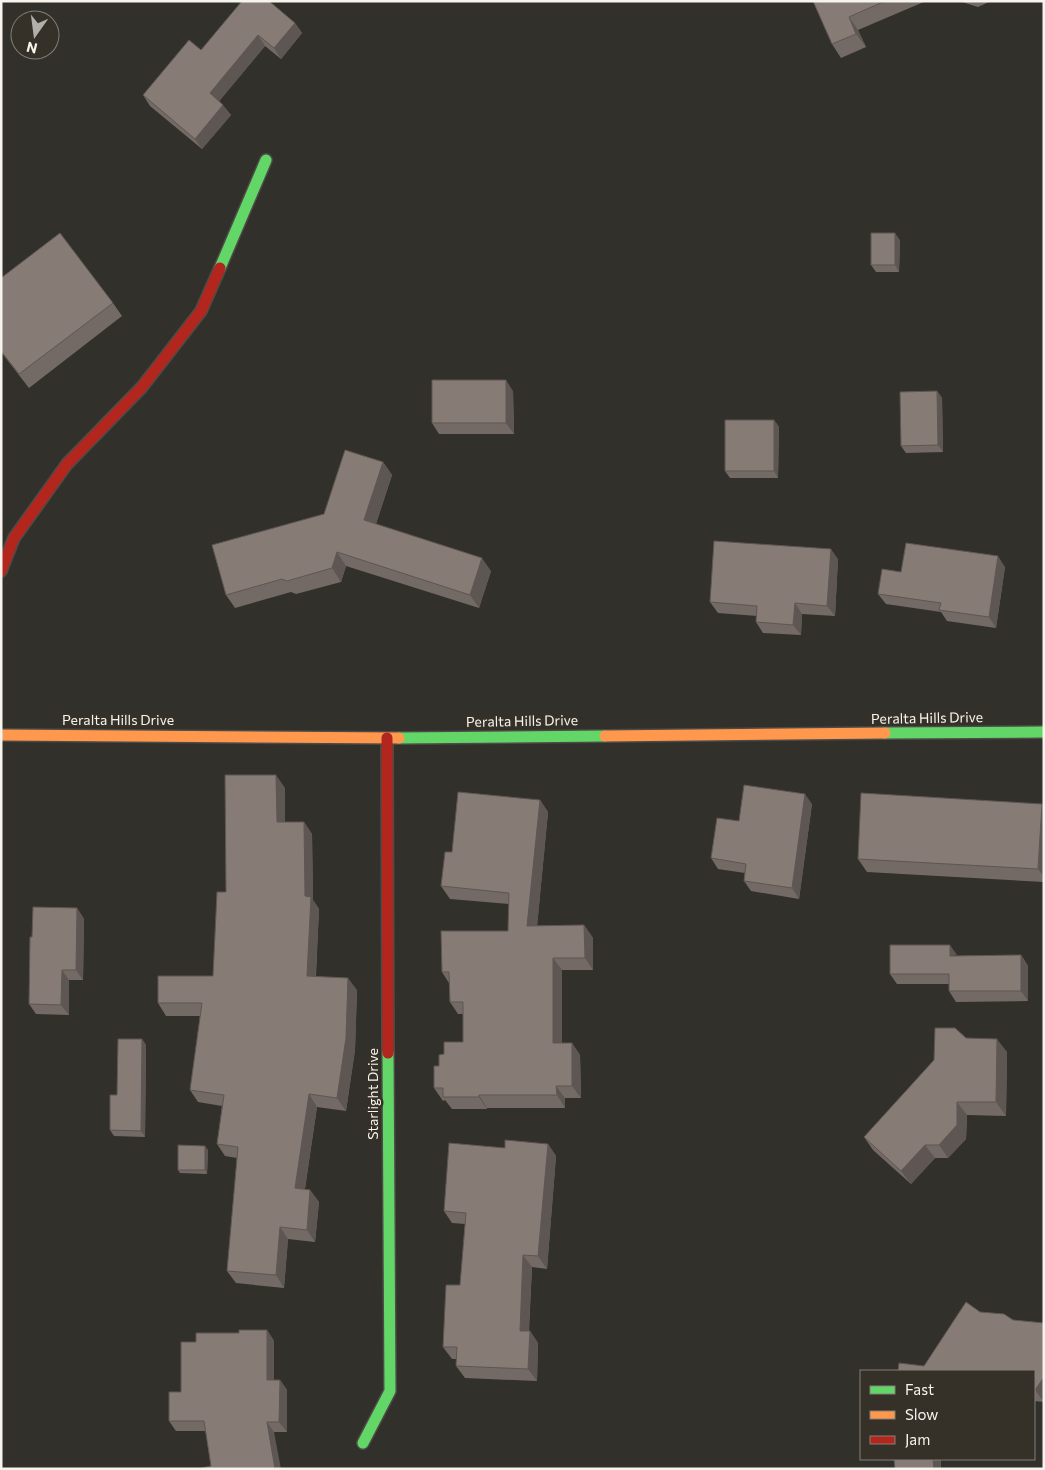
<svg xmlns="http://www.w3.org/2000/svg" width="1045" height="1470" viewBox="0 0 1045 1470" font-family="Commissioner,sans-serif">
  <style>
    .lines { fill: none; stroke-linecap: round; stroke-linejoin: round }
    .fast-casing { stroke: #4d4b47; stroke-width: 14 }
    .slow-casing { stroke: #4d4b47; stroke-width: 14 }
    .jam-casing { stroke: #4d4b47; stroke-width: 14 }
    .fast { stroke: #63d668; stroke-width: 11 }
    .slow { stroke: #ff974d; stroke-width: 11 }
    .jam { stroke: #b3261e; stroke-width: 11 }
    .wall { fill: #736a65 }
    .shaded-wall { fill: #5e5652 }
    .building { fill: #867b75; stroke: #5e5652 }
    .labels { text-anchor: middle; stroke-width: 5; stroke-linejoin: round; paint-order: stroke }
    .street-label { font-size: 14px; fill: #f7f4ee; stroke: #353128 }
  </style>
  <rect width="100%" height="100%" fill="#32302b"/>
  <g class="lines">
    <g class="fast-casing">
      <path id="fast" d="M220,268L266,160
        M885,733L1044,732
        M399,738L605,736
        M363,1443L390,1391L388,1053"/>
    </g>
    <g class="slow-casing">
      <path id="slow" d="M1,735L399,738
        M605,736L885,733"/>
    </g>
    <g class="jam-casing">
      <path id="jam" d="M1,571L14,538L67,464L142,387L201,311L220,268
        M387,738L388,1053"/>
    </g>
    <use href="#fast" class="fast"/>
    <use href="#slow" class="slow"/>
    <use href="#jam" class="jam"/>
  </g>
  <path class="wall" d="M813,1H926L858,30L866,47L841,58L832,44Z
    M959,1H991L978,7Z
    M295,23L302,33L281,59L265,46L219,101L231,115L202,149L150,106L143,95L201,50Z
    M900,240L899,272H876L871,265Z
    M1,278L113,303L122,316L29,388L1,352Z
    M513,391L514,434H439L432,423Z
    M937,391L942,398L943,452L906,453L901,446Z
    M774,420L779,427L778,478H730L725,471Z
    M383,462L392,475L376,524L491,571L479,608L346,566L341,582L296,594L291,592L235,608L226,595L324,514Z
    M838,559L835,616L802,614L801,635L763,633L756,622L757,616L718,613L710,602Z
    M1005,567L996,628L947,621L941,612L886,604L878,594L901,572Z
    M285,788V822H304L312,834L313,900L319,909L316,976L357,990L355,1050L346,1111L317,1107L305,1189L310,1190L319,1202L315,1242L288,1239L284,1288L236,1283L227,1271L237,1158L225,1156L217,1144L222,1106L198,1102L190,1090L200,1016H166L158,1003L213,976L226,892Z
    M540,800L548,812L537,926L584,925L593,938V970H562V1043H572L580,1055L581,1098H565V1108H487V1109H452L445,1100L443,1101L434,1088L439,1066L444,1054L463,1042V1014H458L450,1002L449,983L442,972L508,931L509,904L450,899L441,886L452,852Z
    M812,804L799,899L751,891L744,881L745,873L718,869L711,858Z
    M1044,807V882L867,872L858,859Z
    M77,908L84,919L83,980H69V1015L36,1014L29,1004L32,937Z
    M1021,955L1028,966V1001L956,1002L949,991V984H897L890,974L957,956Z
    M966,1038L1007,1052L1006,1116L967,1115L966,1139L948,1158H935L911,1184L873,1150L864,1137Z
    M142,1039L146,1045L145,1137L114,1136L110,1130L117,1095Z
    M548,1144L556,1156L547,1269L532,1267L529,1331H530L538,1343L537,1381L465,1378L456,1366L457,1359H452L443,1347L460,1285L465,1224L452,1223L444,1211L505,1148Z
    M208,1150L207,1174L180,1173L178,1170Z
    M980,1312L1013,1320L1044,1323V1402L1034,1401V1371L924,1366Z
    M267,1330L274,1341V1380H280L287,1390V1432H274L211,1466L206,1431H176L169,1421L181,1392L196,1342L239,1333Z"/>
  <path class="shaded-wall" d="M849,17L858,30L866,47L856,34Z
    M295,23L302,33L281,59L274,48Z
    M258,35L265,46L217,104L210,93Z
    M223,105L231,115L202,149L195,139Z
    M895,233L900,240L899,272L895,265Z
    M506,380L513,391L514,434L506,423Z
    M937,391L942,398L943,452L938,445Z
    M774,420L779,427L778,478L774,471Z
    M383,462L392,475L373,533L364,520Z
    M831,549L838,559L835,616L827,606Z
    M337,552L346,566L341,582L332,568Z
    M998,556L1005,567L996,628L989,617Z
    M482,558L491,571L479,608L470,595Z
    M795,603L802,614L801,635L793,625Z
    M276,775L285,788V834L277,822Z
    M805,794L812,804L799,899L792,888Z
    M540,800L548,812L536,938L527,926Z
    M1042,804L1044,807V877L1038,869Z
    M304,822L312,834L313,900L319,909L315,988L307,976L305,896Z
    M77,908L84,919L83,980L76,970Z
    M584,925L593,938V970L585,958Z
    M950,945L957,955L950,956Z
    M1021,955L1028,966V1001L1021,991Z
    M553,958L562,970V1055L553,1043Z
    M62,970L69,980V1015L61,1005Z
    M348,978L357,990L355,1050L346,1111L337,1098Z
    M142,1039L146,1045L145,1137L141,1131Z
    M997,1039L1007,1052L1006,1116L996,1102Z
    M572,1043L580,1055L581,1098L572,1086Z
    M556,1086L565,1098V1108L557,1095Z
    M309,1094L317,1107L303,1201L295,1188Z
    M479,1095L487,1108V1109L479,1097Z
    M957,1102L967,1115L966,1139L948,1158L939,1145Z
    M548,1144L556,1156L547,1269L538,1256Z
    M925,1145L935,1158L911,1184L901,1171Z
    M205,1146L208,1150L207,1174L205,1170Z
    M310,1190L319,1202L315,1242L307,1230Z
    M280,1227L288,1239L284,1288L276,1275Z
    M523,1255L532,1267L528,1343L520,1331Z
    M267,1330L274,1341V1390L267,1380Z
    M530,1331L538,1343L537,1381L528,1369Z
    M1044,1377V1402L1035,1390Z
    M280,1380L287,1390V1432L279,1422Z
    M267,1422L274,1432L281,1469H275Z
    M933,1459H941V1469H934Z"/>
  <path class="building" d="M242,1H269L295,23L274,48L258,35L210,93L223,105L195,139L143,95L189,40L201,50Z
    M813,1H885L849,17L856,34L832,44Z
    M60,233L113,303L19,374L1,351V278Z
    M871,233H895V265H871Z
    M432,380H506V423H432Z
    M937,391L938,445L901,446L900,392Z
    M725,420H774V471H725Z
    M345,450L383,462L364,520L482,558L470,595L337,552L332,568L287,581L282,579L226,595L212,545L324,514Z
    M714,541L831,549L827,606L795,603L793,625L756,622L757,606L710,602Z
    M906,543L998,556L989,617L939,610L941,603L878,594L882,569L901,572Z
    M225,775H276L277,822H304L305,896L311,897L307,976L348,978L346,1038L337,1098L309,1094L295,1188L310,1190L307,1230L280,1227L276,1275L227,1271L238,1147L217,1144L224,1095L190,1090L202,1003H158V976H213L217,892H226Z
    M744,785L805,794L792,888L744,881L746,864L711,858L717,818L739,821Z
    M458,792L540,800L527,926L584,925L585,958H553V1043H572V1086H556L557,1095H479V1097H443V1088H434V1066H439V1055L444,1054V1042H463V1002H450L449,972H442L441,931H508L509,893L441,886L445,852H452Z
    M861,793L1042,804L1038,869L858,859Z
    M33,907L77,908L76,970H62L61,1005L29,1004L30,937H32Z
    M890,945H950V956L1021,955V991H949V974H890Z
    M935,1028H955L966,1038L997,1039L996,1102H957V1125L939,1145H925L901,1171L864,1137L934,1060Z
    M118,1039H142L141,1131L110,1130V1095H117Z
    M505,1140L548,1144L538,1256L523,1255L520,1331H530L528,1369L456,1366L457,1347H443L446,1285H460L466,1213L444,1211L449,1143L505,1148Z
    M178,1145L205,1146V1170H178Z
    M966,1302L980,1312L1004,1314L1013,1320L1044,1323V1377L1035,1390L1034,1389V1371H898L899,1363L924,1366Z
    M239,1330H267V1380H280L279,1422H267L275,1469H197L211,1466L204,1421H169V1392H181V1342H196V1333H239Z
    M894,1459H933L934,1469H895Z"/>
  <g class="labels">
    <g class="street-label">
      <text transform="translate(927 718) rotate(-1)" y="5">Peralta Hills Drive</text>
      <text x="118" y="725">Peralta Hills Drive</text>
      <text transform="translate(522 721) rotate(-1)" y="5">Peralta Hills Drive</text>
      <text transform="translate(373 1094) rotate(-90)" y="5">Starlight Drive</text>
    </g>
  </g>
  <rect width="1045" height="1470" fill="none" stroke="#f7f4ee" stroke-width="5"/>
  <rect x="860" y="1370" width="175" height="90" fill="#353128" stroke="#837f77"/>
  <rect x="870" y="1386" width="25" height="8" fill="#63d668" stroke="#837f77"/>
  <text x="905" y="1395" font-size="15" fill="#f7f4ee">Fast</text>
  <rect x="870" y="1411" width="25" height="8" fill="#ff974d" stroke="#837f77"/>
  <text x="905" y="1420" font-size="15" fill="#f7f4ee">Slow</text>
  <rect x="870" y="1436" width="25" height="8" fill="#b3261e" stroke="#837f77"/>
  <text x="905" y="1445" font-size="15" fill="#f7f4ee">Jam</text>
  <g transform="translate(35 35) rotate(194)"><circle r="24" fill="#353128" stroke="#837f77"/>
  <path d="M0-4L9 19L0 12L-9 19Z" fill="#b2afaa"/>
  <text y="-8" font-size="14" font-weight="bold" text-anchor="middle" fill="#f7f4ee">N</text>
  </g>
</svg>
